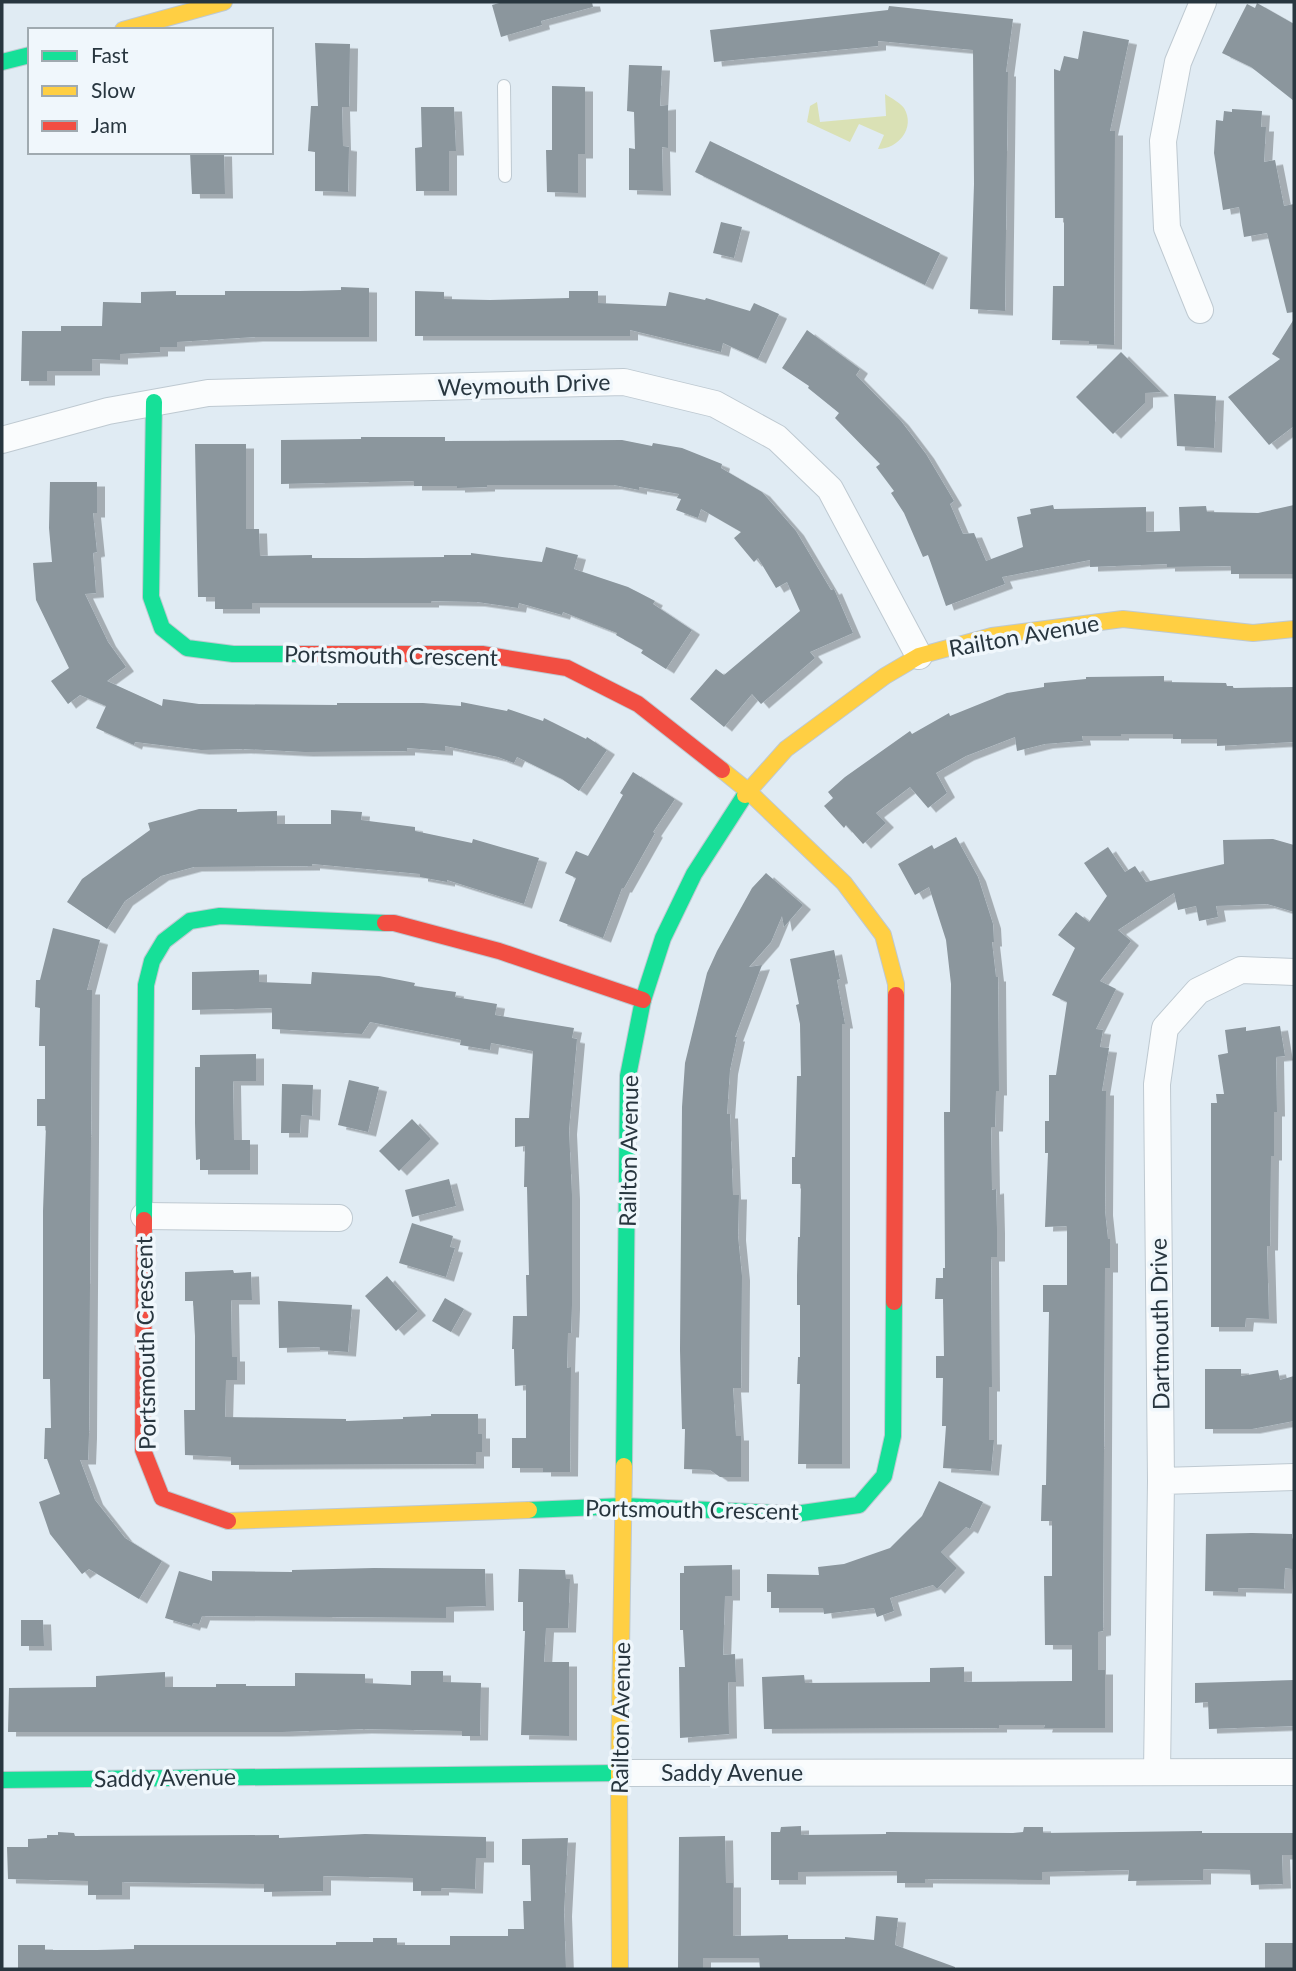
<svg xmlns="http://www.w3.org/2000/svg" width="1296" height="1971" viewBox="0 0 1296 1971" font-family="Lato,sans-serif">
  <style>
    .green { fill: #dae1b5 }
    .building { fill: #8b969d; filter: url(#shadow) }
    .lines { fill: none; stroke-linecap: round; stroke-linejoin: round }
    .lane-casing { stroke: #bec9d1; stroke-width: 14 }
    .street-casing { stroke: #bec9d1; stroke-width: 28 }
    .fast-casing { stroke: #bec9d1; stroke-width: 18 }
    .slow-casing { stroke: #bec9d1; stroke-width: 18 }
    .jam-casing { stroke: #bec9d1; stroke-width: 18 }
    .lane { stroke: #fafcfd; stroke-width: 12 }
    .street { stroke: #fafcfd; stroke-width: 26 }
    .fast { stroke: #16e098; stroke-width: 16 }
    .slow { stroke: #ffcf43; stroke-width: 16 }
    .jam { stroke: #f24e42; stroke-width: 16 }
    .labels { text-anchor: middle; stroke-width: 7; stroke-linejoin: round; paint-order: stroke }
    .street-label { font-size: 23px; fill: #28363f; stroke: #f0f7fc }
  </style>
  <defs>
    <filter id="shadow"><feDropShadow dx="8" dy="4.5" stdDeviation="0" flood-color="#0004"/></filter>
  </defs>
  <rect width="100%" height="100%" fill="#e0ebf3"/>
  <path class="green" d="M885,94C891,98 899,102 904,108C916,128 898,149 878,149L884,135L859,124L850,142L807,122L810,106L817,102L820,122L886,116Z"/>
  <path class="building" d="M503,2H592L593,7L541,21L542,25L501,37L492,5Z
    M1257,3L1294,24V101L1251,67L1222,53L1247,4L1255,8Z
    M889,6L1013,19L1006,72H1008L1005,311L970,309L974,184L973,50L878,41V46L714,62L710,30L888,10Z
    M1083,31L1129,40L1110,131H1115L1114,345L1089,344V341L1052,340L1053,286H1064V218H1055L1054,69L1060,71L1064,56L1078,59Z
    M315,43L350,44L349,107H342L343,146L349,147L348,192L315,191V152L308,151L311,106H318Z
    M629,65L662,66L660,106L668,105V148L662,147L663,191L629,190V148L635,149L634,112L627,111Z
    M552,86L585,87V154H578V193L547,192L546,150H552Z
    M421,107H454L456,151H449V191H416L415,148L422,147Z
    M1232,109L1262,111L1261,127H1266L1264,162L1275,160L1284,206L1294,204V312L1287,313L1267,233L1244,237L1239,207L1223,210L1214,153L1216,120L1223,121L1224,111L1232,112Z
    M710,141L940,253L925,285L695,172Z
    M190,152H224L225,194H192Z
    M721,222L742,227L734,258L713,253Z
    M341,287L369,288V337H255L177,342V347H160V352L120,354V360L92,359V371H47V381H21L22,331H61V326H102L103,302L141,303V292L176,291V295H225V291H300L341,290Z
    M415,291L444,292V299L490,300L569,298V291H598V303L666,306L669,292L705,300L706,298L750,311L754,303L779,314L758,359L723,343L721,352L630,330V336H415Z
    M1294,319V426L1269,445L1228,397L1280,359L1272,354Z
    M807,330L860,369L856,375L901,421L926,454L954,501L950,504L963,534L974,533L986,561L1023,547L1017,517L1031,514L1030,509L1053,505L1054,509L1146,507V532L1180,531L1179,507L1206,506L1207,512L1258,513L1294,505V574H1231V566L1167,567V564L1090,567V560L1002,577L1005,584L946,606L928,555L923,557L904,513L891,493L894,491L876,467L880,464L835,418L839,413L808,388L809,386L782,368Z
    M1121,352L1161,392L1145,393V403L1113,434L1076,397Z
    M1174,394L1216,396L1214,448L1177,446Z
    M361,437H445V441L622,440L652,446L653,443L682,448L722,464L721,468L762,492L796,531L831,590L834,589L853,633L810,652L815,658L761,704L752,694L724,727L690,699L716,669L724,675L800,611L787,582L776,588L758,558L754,562L734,538L741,532L701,509L698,518L676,510L681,499L677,498L679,494L639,487V490L614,485H487V487L457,488V486H414V481L281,484V440L361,439Z
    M195,444H246V529H259L260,556L312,555V558H363L444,557V555H471V553L542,562L546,547L578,555L574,569L628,587L655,601L653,604L692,630L666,669L641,653L643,650L616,635L617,633L563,612L562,615L519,603L518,608L477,602L431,601V603H252V609H215V597H198Z
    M50,482H97V513H93L97,552L93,553L96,593L85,594L108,642L126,667L107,681L162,706L163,699L199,704L337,705V703H423L461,706V702L507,711L508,709L543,721L544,718L586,739L587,737L607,750L579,791L562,779L517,757L514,763L498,757L445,746V751L407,748V751L305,752L243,749L201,750L135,742L134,745L96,728L106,706L80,695L68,704L51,681L69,668L36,600L33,563L52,562L49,528Z
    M1164,676V682L1226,683L1227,686H1233V688L1294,687V742L1217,746V739H1173V734H1121V736H1082L1083,741L1045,744L1017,751L1015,737L966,756L936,773L947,793L928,808L910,787L876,813L886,823L863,844L846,825L844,828L824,806L833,798L828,792L845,777L910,731L912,734L949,713L950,716L1007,693L1044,687V683L1086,679V677Z
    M633,772L675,799L653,832L655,833L624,888H622L603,938L559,921L576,878L565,873L576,851L588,856L623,795L620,793Z
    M199,809H237V812L277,811V824H331V810L362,812L361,820L415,827V831L472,843L473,839L539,858L524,904L447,880V882L420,877V874L312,864V866L194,867L161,876L125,901L107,929L67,902L82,879L150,830L148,823Z
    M956,837L978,877L993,924L994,942H992L996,977H998L999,1091H996L995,1127H991L992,1190L996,1189L997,1229V1257H991L992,1387H989V1440H994L991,1471L943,1468L946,1426H942L943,1378H936V1356H944L943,1299H935L936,1278H943V1268H945L944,1112H950L951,984L946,940L929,887L915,895L898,864L932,845L934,849Z
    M1273,839L1294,845V912L1267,904L1216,906L1218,917L1199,921L1196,906L1178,910L1174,893L1118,930L1131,941L1100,981L1116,989L1096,1029L1103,1030L1100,1047L1109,1048L1102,1091H1106L1105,1211L1108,1239H1110V1268H1105L1103,1631L1098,1632V1670H1105V1728H1044L1045,1725H999V1728L764,1729L762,1677L804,1675L805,1683L930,1682V1668L964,1667V1682L1072,1681V1645H1045L1044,1576H1052V1521H1041L1042,1485H1046L1049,1312H1043V1285H1067V1226L1045,1227L1048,1153H1045V1121H1049V1075H1056L1067,1002L1052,995L1075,948L1058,935L1076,912L1089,922L1107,896L1084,863L1108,847L1125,872L1135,866L1146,882L1224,864L1223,840Z
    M766,873L803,905L784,927L782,916L771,942L749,967L762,965L735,1037H737L730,1070L727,1114H730L733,1195H739L738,1236L742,1276L741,1388H733L736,1436H741V1477H720L710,1470L684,1469L685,1429H682L680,1350L682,1107L685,1063L707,973L717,951L752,888Z
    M53,928L100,940L87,990H92L89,1434L88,1460H80L95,1500L125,1538L162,1561L139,1599L89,1569L82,1574L50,1534L39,1502L60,1494L47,1459H44L45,1428H51L50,1379H43V1211L46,1126H37V1099H45V1046H39L40,1008L35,1007L36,980H40Z
    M834,950L840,979L837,980L845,1024H842V1464H798L800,1384H797L798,1357H800V1305H797V1276L798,1237H800L801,1184H792V1157H795L797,1076H801L800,1024L796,1005L799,1004L790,959Z
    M259,970V982L311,984L312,972L379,976L415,983L414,986L456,992L455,997L497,1004L495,1015L574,1028L572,1038L577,1039L569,1130L572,1195V1305L571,1333H568L567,1368L571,1367L570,1472H543V1468H512V1438H526V1385L515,1386L514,1349H512L513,1316H527L526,1275H529L527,1187H524L525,1146L515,1147V1118H529L533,1051L491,1043L490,1050L460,1045L461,1040L370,1022L362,1034L272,1029V1008L192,1010V972Z
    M1280,1026L1285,1056L1276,1057L1277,1112H1274V1156H1271L1270,1246H1267L1269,1319L1246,1318L1245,1327H1211V1103H1217L1216,1094H1224L1218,1055L1228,1053L1225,1030L1246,1027V1031Z
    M256,1054V1081H233L234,1140H250V1170H200V1159L196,1160L195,1123V1067H200V1055Z
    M349,1080L379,1087L368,1132L338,1125Z
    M282,1084L313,1085L312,1116L301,1115L300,1133H281Z
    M412,1119L431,1139L399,1171L379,1151Z
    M449,1179L456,1206L412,1217L405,1190Z
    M412,1223L453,1236L450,1247L455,1248L446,1277L399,1263Z
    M233,1270L234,1273L251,1272L252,1300H231L232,1357H237V1380H226L225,1417L346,1419V1421L403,1419V1417L431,1416V1414H478V1434H482V1452H476V1464L231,1465V1457L185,1455L184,1410H195V1336L193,1301H185V1272Z
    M387,1276L418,1311L396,1331L365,1296Z
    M445,1298L464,1309L451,1332L432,1321Z
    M278,1301L352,1305L348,1352L320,1350V1347L279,1348Z
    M1205,1369H1241V1376L1278,1370L1280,1380L1294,1376V1421L1252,1429H1205Z
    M939,1481L983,1502L970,1529L966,1527L941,1552L957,1568L937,1589L933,1585L890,1598L894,1611L877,1617L874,1608L824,1614L823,1608H771V1592H767V1574L819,1575L818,1567L844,1564L890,1548L922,1516Z
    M1252,1533L1292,1534V1569L1285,1568L1284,1589L1238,1588V1592L1205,1591L1206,1534Z
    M732,1565V1596H725L723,1655L735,1654L736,1682H728L729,1734L680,1738L679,1667H685L683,1630H680V1573H684V1566Z
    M374,1568L485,1569L486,1606L446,1607V1618L202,1616L199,1624L193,1623L192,1626L165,1618L179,1571L212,1581V1571L292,1572V1570Z
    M519,1569L565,1570L566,1579H570L568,1628H546L544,1662H569V1736L521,1735L525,1631H523V1602H518Z
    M21,1620H43L44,1646H21Z
    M411,1671H443V1682L481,1683L480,1736H462V1731L364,1729L282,1732H8L9,1688L96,1687V1676L165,1672V1687H216V1684H246V1686H295V1673L365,1674V1683L411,1685Z
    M1294,1680V1726L1209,1729L1208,1702L1195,1703V1683Z
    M801,1826V1835L886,1834V1832L1013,1833L1023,1832L1024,1827H1043V1833L1202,1831V1833H1294V1855H1282L1283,1884L1251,1885L1250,1870L1203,1869V1880L1128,1881L1129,1870L1042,1872V1880L925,1879V1883H897V1871L798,1872V1880H771V1832H780L781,1827Z
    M58,1832L74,1833L75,1836L279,1835V1838L365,1834L486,1837V1858H476L475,1889L441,1888V1891H413V1878L323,1876V1891L264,1892V1884L122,1882V1895H88V1881L8,1879L7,1847H28V1839L47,1838V1835H58Z
    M725,1836L726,1883H733V1936L788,1935V1939H845V1937L874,1940L876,1916L898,1918L895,1945L955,1967V1969H760L759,1958H703V1969H678L679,1837Z
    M568,1838L564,1912L566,1969H18V1945H45V1950H97L134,1949V1945H336V1942H373V1938H397V1945H450V1936H508V1929H524L523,1901H531L530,1865H522V1839Z
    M1265,1943H1294V1969H1265Z"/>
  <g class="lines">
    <g class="lane-casing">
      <path id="lane" d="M504,86L505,176"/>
    </g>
    <g class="street-casing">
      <path id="street" d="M1200,310L1167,228L1163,141L1178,62L1203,2
        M2,440L108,411L208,393L624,382L715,404L777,438L830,489L919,656
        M144,1216L339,1218
        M1161,1481L1294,1477
        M1157,1772L1161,1481L1157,1084L1165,1028L1198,991L1241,970L1294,972
        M619,1773L1294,1772"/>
    </g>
    <g class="fast-casing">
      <path id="fast" d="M2,62L30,55
        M154,402L151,597L162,628L187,648L233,654H300
        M144,1220L146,985L152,961L164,941L190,921L220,916L385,923
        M624,1466L628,1076L643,1000L663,938L694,874L745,795
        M529,1510L624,1506L795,1514L859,1505L884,1476L893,1436L894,1302
        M2,1780L619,1773"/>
    </g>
    <g class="slow-casing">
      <path id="slow" d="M123,30L224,2
        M722,770L748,791L844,883L883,935L896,984V995
        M745,795L786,749L885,676L919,656L992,636L1123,619L1253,633L1294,629
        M228,1521L529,1510
        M620,1969L619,1773L624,1466"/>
    </g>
    <g class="jam-casing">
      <path id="jam" d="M300,654H482L567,668L638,704L722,770
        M385,923H394L499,951L643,1000
        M144,1220L143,1450L162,1498L228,1521
        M894,1302L896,995"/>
    </g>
    <use href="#lane" class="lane"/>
    <use href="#street" class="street"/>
    <use href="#fast" class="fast"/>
    <use href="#slow" class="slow"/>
    <use href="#jam" class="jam"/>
  </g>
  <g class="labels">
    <g class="street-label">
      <text transform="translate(524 385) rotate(-2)" y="8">Weymouth Drive</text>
      <text transform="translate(1024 636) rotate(-10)" y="8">Railton Avenue</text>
      <text transform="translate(391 656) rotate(1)" y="8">Portsmouth Crescent</text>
      <text transform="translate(629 1151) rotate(-89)" y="8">Railton Avenue</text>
      <text transform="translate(1160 1324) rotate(-91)" y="8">Dartmouth Drive</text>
      <text transform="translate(146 1343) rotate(-91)" y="8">Portsmouth Crescent</text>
      <text transform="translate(692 1510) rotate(1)" y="8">Portsmouth Crescent</text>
      <text transform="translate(621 1718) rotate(-89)" y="8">Railton Avenue</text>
      <text x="732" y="1781">Saddy Avenue</text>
      <text transform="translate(165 1778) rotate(-1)" y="8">Saddy Avenue</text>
    </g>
  </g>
  <rect width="1296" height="1971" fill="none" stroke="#28363f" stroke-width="7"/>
  <rect x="28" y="28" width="245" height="126" fill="#f0f7fc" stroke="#a0aab0" stroke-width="2"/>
  <rect x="42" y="51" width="35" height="10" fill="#16e098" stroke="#a0aab0" stroke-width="2"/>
  <text x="91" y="63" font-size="21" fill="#28363f">Fast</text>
  <rect x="42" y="86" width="35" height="10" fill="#ffcf43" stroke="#a0aab0" stroke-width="2"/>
  <text x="91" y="98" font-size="21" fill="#28363f">Slow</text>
  <rect x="42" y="121" width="35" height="10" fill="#f24e42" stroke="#a0aab0" stroke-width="2"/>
  <text x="91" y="133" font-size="21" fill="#28363f">Jam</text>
</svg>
